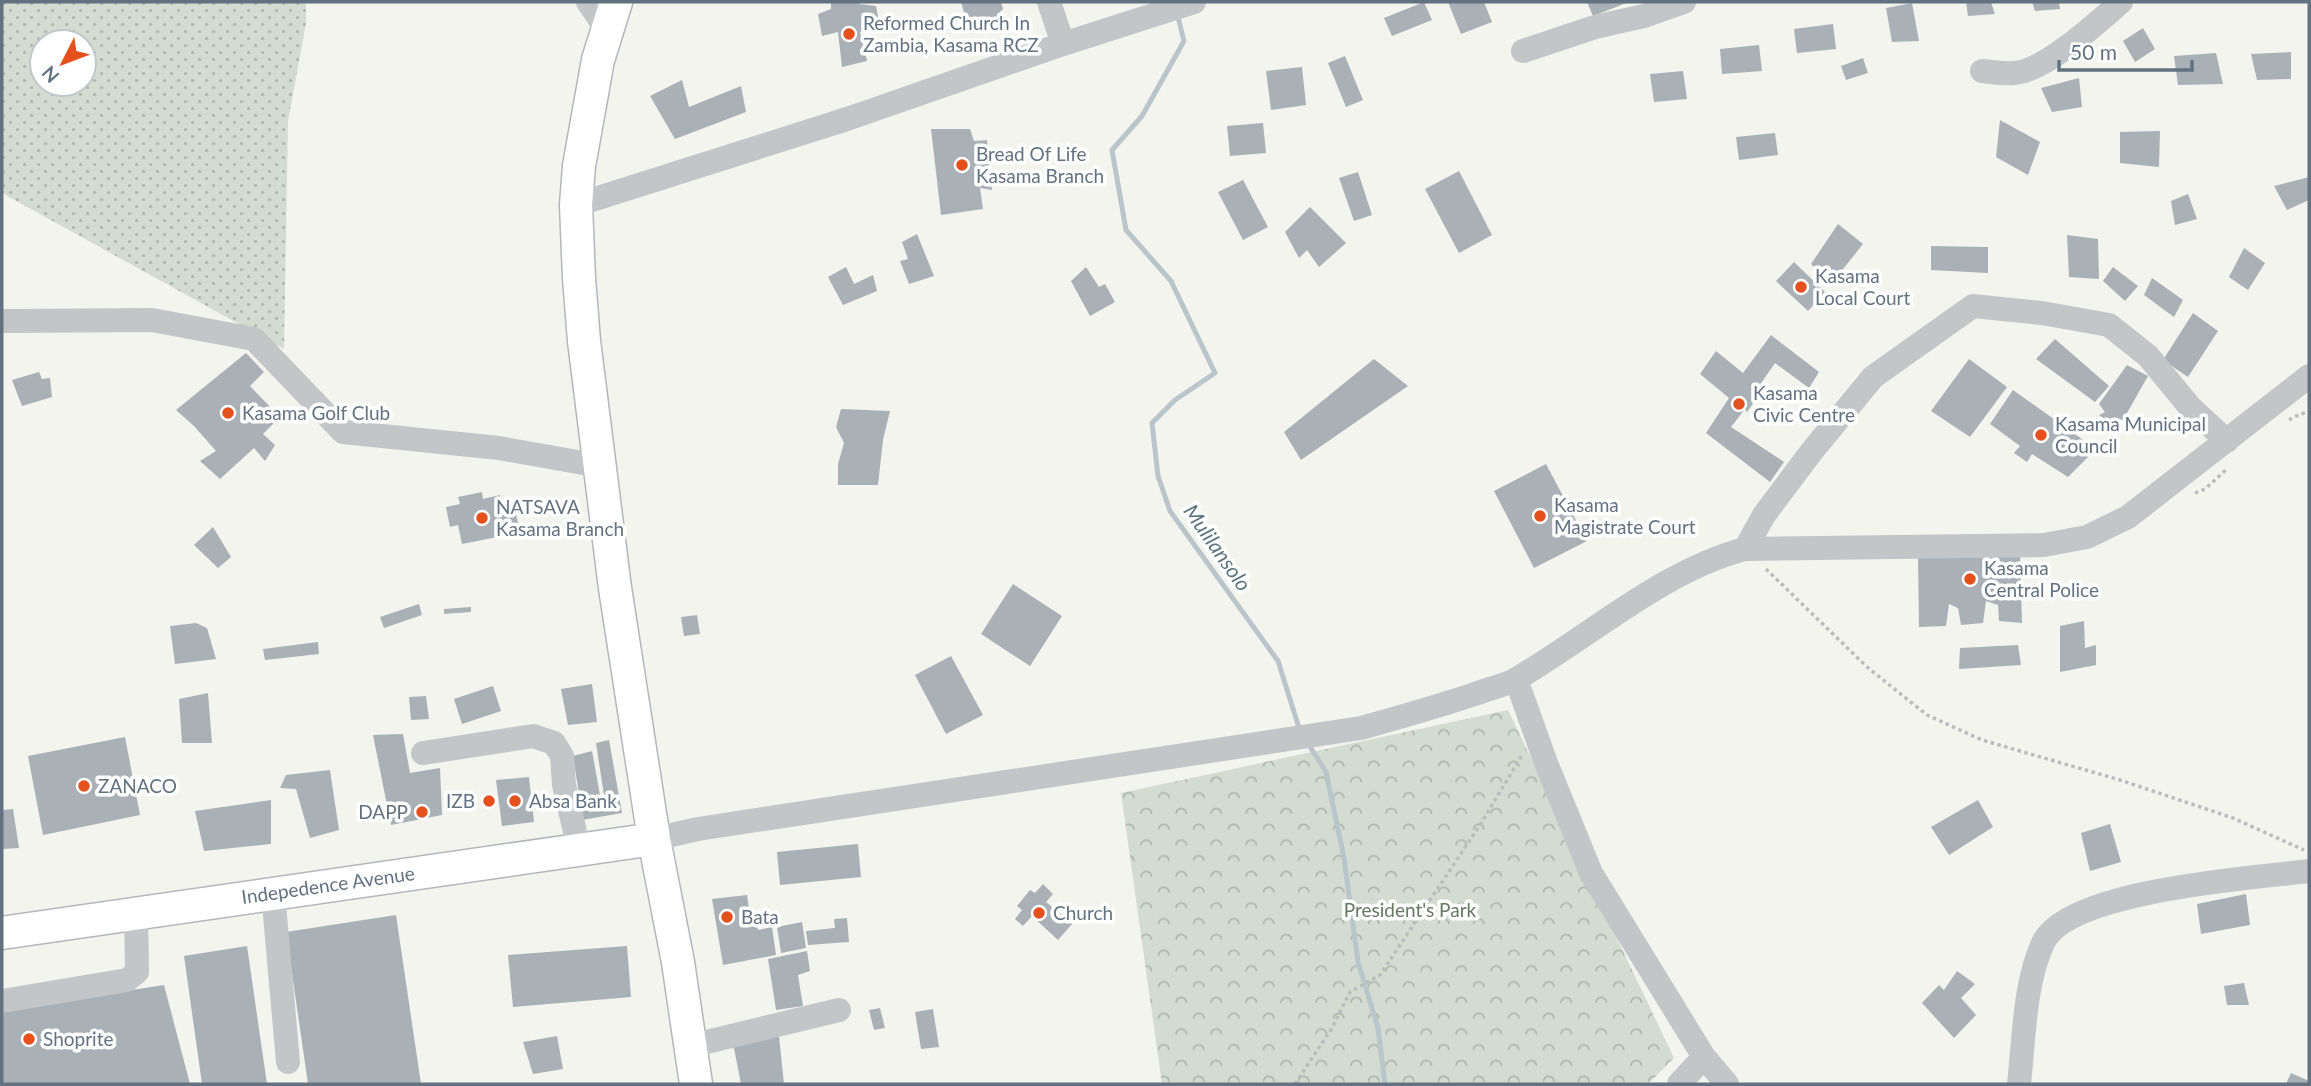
<svg xmlns="http://www.w3.org/2000/svg" width="2311" height="1086" viewBox="0 0 2311 1086" font-family="Lato,sans-serif">
  <style>
    .grass { fill: url(#grass-dots); fill-rule: evenodd }
    .park { fill: url(#park-crowns) }
    .lines { fill: none; stroke-linecap: round; stroke-linejoin: round }
    .stream { stroke: #b9c5ca; stroke-width: 5 }
    .building { fill: #a9b0b6 }
    .major-casing { stroke: #b3b7bb; stroke-width: 35 }
    .path { stroke: #babcbe; stroke-width: 3.5; stroke-dasharray: 3.5 3.5; stroke-linecap: butt }
    .minor { stroke: #c3c6c9; stroke-width: 24 }
    .major { stroke: #fff; stroke-width: 32 }
    .poi-dot { fill: #e5511d; stroke: #fff; stroke-width: 2.5 }
    .labels { text-anchor: middle; stroke-width: 7; stroke-linejoin: round; paint-order: stroke }
    .poi-label { font-size: 19px; fill: #627281; stroke: #fff; text-anchor: start }
    .street-label { font-size: 19px; fill: #627281; stroke: #fff }
    .park-label { font-size: 19px; fill: #657861; stroke: #fff }
    .water-label { font-size: 21px; font-style: italic; fill: #5d757f; stroke: #fff }
  </style>
  <defs>
    <pattern id="grass-dots" width="8" height="8" patternUnits="userSpaceOnUse" patternTransform="scale(1.75)"><rect width="8" height="8" fill="#d4dbd0"/><path d="M2 2h.1M6 6h.1" fill="none" stroke="#afb6ae" stroke-width="1.8" stroke-linecap="round"/></pattern>
    <pattern id="park-crowns" width="20" height="18" patternUnits="userSpaceOnUse" patternTransform="scale(1.75)"><rect width="20" height="18" fill="#d4dbd0"/><path d="M2 6a3 3 0 1 1 6 0M12 15a3 3 0 1 1 6 0" fill="none" stroke="#afb6ae"/></pattern>
  </defs>
  <rect width="100%" height="100%" fill="#f4f4ef"/>
  <path class="grass" d="M2,2H306V23L288,121L284,349L2,193ZM42,42H84V84H42Z"/>
  <path class="park" d="M1508,710L1674,1058L1648,1084H1162L1121,793Z"/>
  <g class="lines">
    <path class="stream" d="M1177,13L1184,41L1142,116L1112,150L1126,230L1171,281L1215,373L1175,400L1152,423L1158,476L1170,511L1278,661L1300,731
      M1307,742L1326,772L1344,858L1358,962L1378,1028L1385,1084"/>
  </g>
  <path class="building" d="M831,2H860V4L876,6L880,26L860,32L867,61L842,67L838,32L822,36L818,14L831,9Z
    M961,2H1001L1003,9L997,15L998,27L970,34Z
    M1424,2L1432,20L1392,36L1384,18Z
    M1448,2H1484L1492,22L1461,34Z
    M1587,2H1629L1593,16Z
    M1966,2H1991L1995,14L1968,16Z
    M2032,2H2059L2060,9L2035,11Z
    M1912,3L1919,41L1892,42L1886,8Z
    M1833,24L1836,49L1797,53L1794,29Z
    M2143,28L2155,49L2135,62L2123,41Z
    M1759,45L1762,71L1722,74L1720,49Z
    M2291,52V79L2257,80L2251,54Z
    M2216,53L2223,84L2178,85L2174,56Z
    M1345,56L1363,100L1346,107L1328,63Z
    M1863,58L1868,73L1846,80L1841,66Z
    M1302,67L1306,105L1271,110L1266,71Z
    M1683,71L1687,99L1654,102L1650,74Z
    M2079,78L2082,107L2052,112L2041,88Z
    M682,80L689,107L741,86L746,112L675,139L650,96Z
    M2000,120L2040,142L2028,175L1996,157Z
    M1263,123L1266,153L1230,156L1227,126Z
    M931,129H970L974,141L987,140L992,190L980,188L983,209L941,215Z
    M2160,131L2159,167L2120,163V132Z
    M1775,133L1778,155L1739,160L1736,137Z
    M1459,171L1492,235L1459,253L1425,189Z
    M1358,172L1372,215L1354,221L1339,178Z
    M2309,177V200L2287,210L2274,186Z
    M1243,180L1268,227L1243,240L1218,192Z
    M2188,194L2197,219L2175,225L2171,201Z
    M1310,207L1346,243L1319,267L1307,250L1299,258L1285,232Z
    M1838,224L1863,244L1832,283L1811,264Z
    M917,234L934,276L909,284L900,261L908,259L902,242Z
    M2067,235L2098,239L2099,279L2069,277Z
    M1931,246L1988,247V273L1931,270Z
    M2244,248L2265,263L2248,290L2229,277Z
    M1794,262L1825,292L1808,311L1776,281Z
    M846,267L854,284L873,275L877,291L843,305L828,277Z
    M1086,267L1099,287L1105,284L1115,302L1090,316L1071,281Z
    M2113,267L2138,286L2125,301L2103,281Z
    M2152,278L2183,300L2174,317L2144,295Z
    M2193,313L2218,331L2188,377L2163,360Z
    M1771,335L1819,372L1809,388L1775,363L1757,389L1761,392L1747,412L1745,409L1731,427L1784,462L1770,482L1706,433L1729,398L1700,374L1716,351L1743,373Z
    M2055,339L2109,386L2095,402L2036,359Z
    M246,353L264,372L250,386L280,417L263,434L275,445L265,461L254,448L220,479L200,461L216,451L194,426L176,410Z
    M1374,359L1408,386L1301,460L1284,432Z
    M1969,359L2007,387L1970,437L1931,411Z
    M2127,365L2148,376L2123,420L2118,419L2114,425L2099,415L2105,412L2099,404Z
    M39,372L42,379L50,378L52,397L22,406L12,380Z
    M2013,390L2096,449L2068,477L2032,454L2027,462L2014,453L2020,446L1990,424Z
    M841,409L890,411L883,440L878,485H838V464L844,443L836,427Z
    M1546,464L1587,541L1534,568L1494,491Z
    M482,492L483,499L500,495L504,513L515,510L518,523L511,524L513,534L462,544L458,525L450,527L446,507L460,504L458,497Z
    M213,527L231,557L218,568L194,545Z
    M2020,552L2022,623L1999,621L1998,605L1986,601L1983,623L1961,625L1958,608L1949,604L1946,626L1919,627L1918,558Z
    M1013,584L1062,616L1030,666L981,634Z
    M419,604L422,615L384,628L380,617Z
    M471,607V612L444,614V609Z
    M697,615L700,634L684,636L681,617Z
    M2084,621L2085,648L2096,645V665L2060,672V626Z
    M196,623L207,628L216,659L175,664L170,626Z
    M318,642L319,654L265,660L263,649Z
    M2018,645L2021,665L1959,669L1960,648Z
    M951,656L983,715L946,734L915,675Z
    M592,684L597,722L568,725L561,689Z
    M493,686L501,711L462,724L454,699Z
    M208,693L212,743H182L179,699Z
    M426,696L429,719L411,720L409,697Z
    M403,734L410,773L440,768L442,815L391,825L373,735Z
    M125,737L140,815L43,835L28,756Z
    M609,740L622,813L582,820L581,805L605,802L596,743Z
    M592,751L600,795L580,800L573,756Z
    M330,770L339,830L310,838L296,789L280,788L286,775Z
    M529,777L534,822L502,826L496,780Z
    M271,800V844L204,851L195,811Z
    M1978,800L1993,827L1949,855L1931,827Z
    M13,809L19,848L2,849V810Z
    M2110,824L2121,862L2090,871L2081,833Z
    M858,844L861,877L780,885L777,852Z
    M1043,884L1053,894L1046,902L1072,924L1058,940L1032,916L1023,926L1015,919L1022,910L1017,906L1030,890L1035,893Z
    M2246,894L2250,925L2201,934L2197,904Z
    M747,895L750,915H756L758,930L772,927L776,955L723,965L712,899Z
    M396,915L421,1084H308L286,932Z
    M847,918L849,942L808,945L806,931L835,928L834,919Z
    M802,922L806,948L781,953L777,927Z
    M247,946L267,1084H202L184,956Z
    M627,946L631,997L513,1007L508,955Z
    M807,951L810,971L798,975L803,1006L776,1010L768,959Z
    M1957,971L1975,984L1961,998L1976,1015L1954,1038L1922,1003L1939,985L1944,990Z
    M2244,983L2249,1005H2227L2224,986Z
    M164,985L190,1084H2V1010Z
    M880,1008L885,1028L874,1030L869,1010Z
    M933,1009L939,1047L921,1049L915,1012Z
    M557,1036L563,1069L533,1074L523,1042Z
    M779,1036L784,1084H741L733,1043Z
    M2291,1073L2309,1081V1084H2286Z"/>
  <g class="lines">
    <g class="major-casing">
      <path id="major" d="M616,2L598,60L579,166L576,205L579,278L584,341L615,588L654,839L678,962L696,1084
        M2,933L654,839"/>
    </g>
    <path class="path" d="M2289,420L2300,414L2309,412
      M2195,493L2205,489L2228,468
      M1766,569L1867,667L1927,715L1982,740L2120,780L2233,818L2304,850
      M1295,1084L1332,1028L1350,992L1380,975L1480,825L1522,755"/>
    <path class="minor" d="M588,2L607,30
      M1049,2L1063,44
      M1523,51L1595,27L1644,16L1684,2
      M1982,71C1992,72 2004,74 2014,73C2044,72 2098,22 2121,2
      M576,205L847,119L1063,44L1194,2
      M2,321L152,320L254,339L343,432L499,448L600,466
      M1745,549L1764,515L1812,451L1873,377L1973,306L2042,313L2109,325L2148,356L2190,407L2227,441
      M1516,679L1546,763L1591,873L1704,1057L1727,1084
      M423,753L533,736L554,743L562,756L564,785L579,849
      M654,839L698,829L1361,728C1400,717 1440,706 1478,693C1491,688 1507,685 1518,678C1590,636 1664,570 1745,549L2044,545L2087,537L2128,517L2309,376
      M273,893L288,1062
      M2,1001L127,980L137,972L136,913
      M690,1046L839,1010
      M1679,1084L1704,1057
      M2019,1084C2024,1040 2024,984 2043,943C2067,890 2254,878 2309,871"/>
    <use href="#major" class="major"/>
  </g>
  <g class="poi-dot">
    <circle cx="849" cy="34" r="7"/>
    <circle cx="962" cy="165" r="7"/>
    <circle cx="1801" cy="287" r="7"/>
    <circle cx="1739" cy="404" r="7"/>
    <circle cx="228" cy="413" r="7"/>
    <circle cx="2041" cy="435" r="7"/>
    <circle cx="1540" cy="516" r="7"/>
    <circle cx="482" cy="518" r="7"/>
    <circle cx="1970" cy="579" r="7"/>
    <circle cx="84" cy="786" r="7"/>
    <circle cx="489" cy="801" r="7"/>
    <circle cx="515" cy="801" r="7"/>
    <circle cx="422" cy="812" r="7"/>
    <circle cx="1039" cy="913" r="7"/>
    <circle cx="727" cy="917" r="7"/>
    <circle cx="29" cy="1039" r="7"/>
  </g>
  <g class="labels">
    <g class="poi-label">
      <text x="863" y="30">Reformed Church In<tspan x="863" dy="22">Zambia, Kasama RCZ</tspan></text>
      <text x="976" y="161">Bread Of Life<tspan x="976" dy="22">Kasama Branch</tspan></text>
      <text x="1815" y="283">Kasama<tspan x="1815" dy="22">Local Court</tspan></text>
      <text x="1753" y="400">Kasama<tspan x="1753" dy="22">Civic Centre</tspan></text>
      <text x="242" y="420">Kasama Golf Club</text>
      <text x="2055" y="431">Kasama Municipal<tspan x="2055" dy="22">Council</tspan></text>
      <text x="1554" y="512">Kasama<tspan x="1554" dy="22">Magistrate Court</tspan></text>
      <text x="496" y="514">NATSAVA<tspan x="496" dy="22">Kasama Branch</tspan></text>
      <text x="1984" y="575">Kasama<tspan x="1984" dy="22">Central Police</tspan></text>
      <text x="98" y="793">ZANACO</text>
      <text x="475" y="808" text-anchor="end">IZB</text>
      <text x="529" y="808">Absa Bank</text>
      <text x="408" y="819" text-anchor="end">DAPP</text>
      <text x="1053" y="920">Church</text>
      <text x="741" y="924">Bata</text>
      <text x="43" y="1046">Shoprite</text>
    </g>
    <g class="street-label">
      <text transform="translate(328 885) rotate(-8)" y="7">Indepedence Avenue</text>
    </g>
    <g class="park-label">
      <text x="1410" y="917">President's Park</text>
    </g>
    <g class="water-label">
      <text transform="translate(1217 548) rotate(55)" y="7">Mulilansolo</text>
    </g>
  </g>
  <rect width="2311" height="1086" fill="none" stroke="#627281" stroke-width="7"/>
  <g transform="translate(63 63) rotate(228)"><circle r="33" fill="#ffffff" stroke="#c0c7cd" stroke-width="2"/>
  <path d="M0-5L12 26L0 18L-12 26Z" fill="#e5511d"/>
  <text y="-10" font-size="19" font-weight="bold" text-anchor="middle" fill="#627281">N</text>
  </g>
  <path d="M2059 60v10h133v-10" fill="none" stroke="#627281" stroke-width="3.5"/>
  <text x="2070" y="60" font-size="21" fill="#627281" stroke="#ffffff" stroke-width="5" paint-order="stroke">50 m</text>
</svg>
